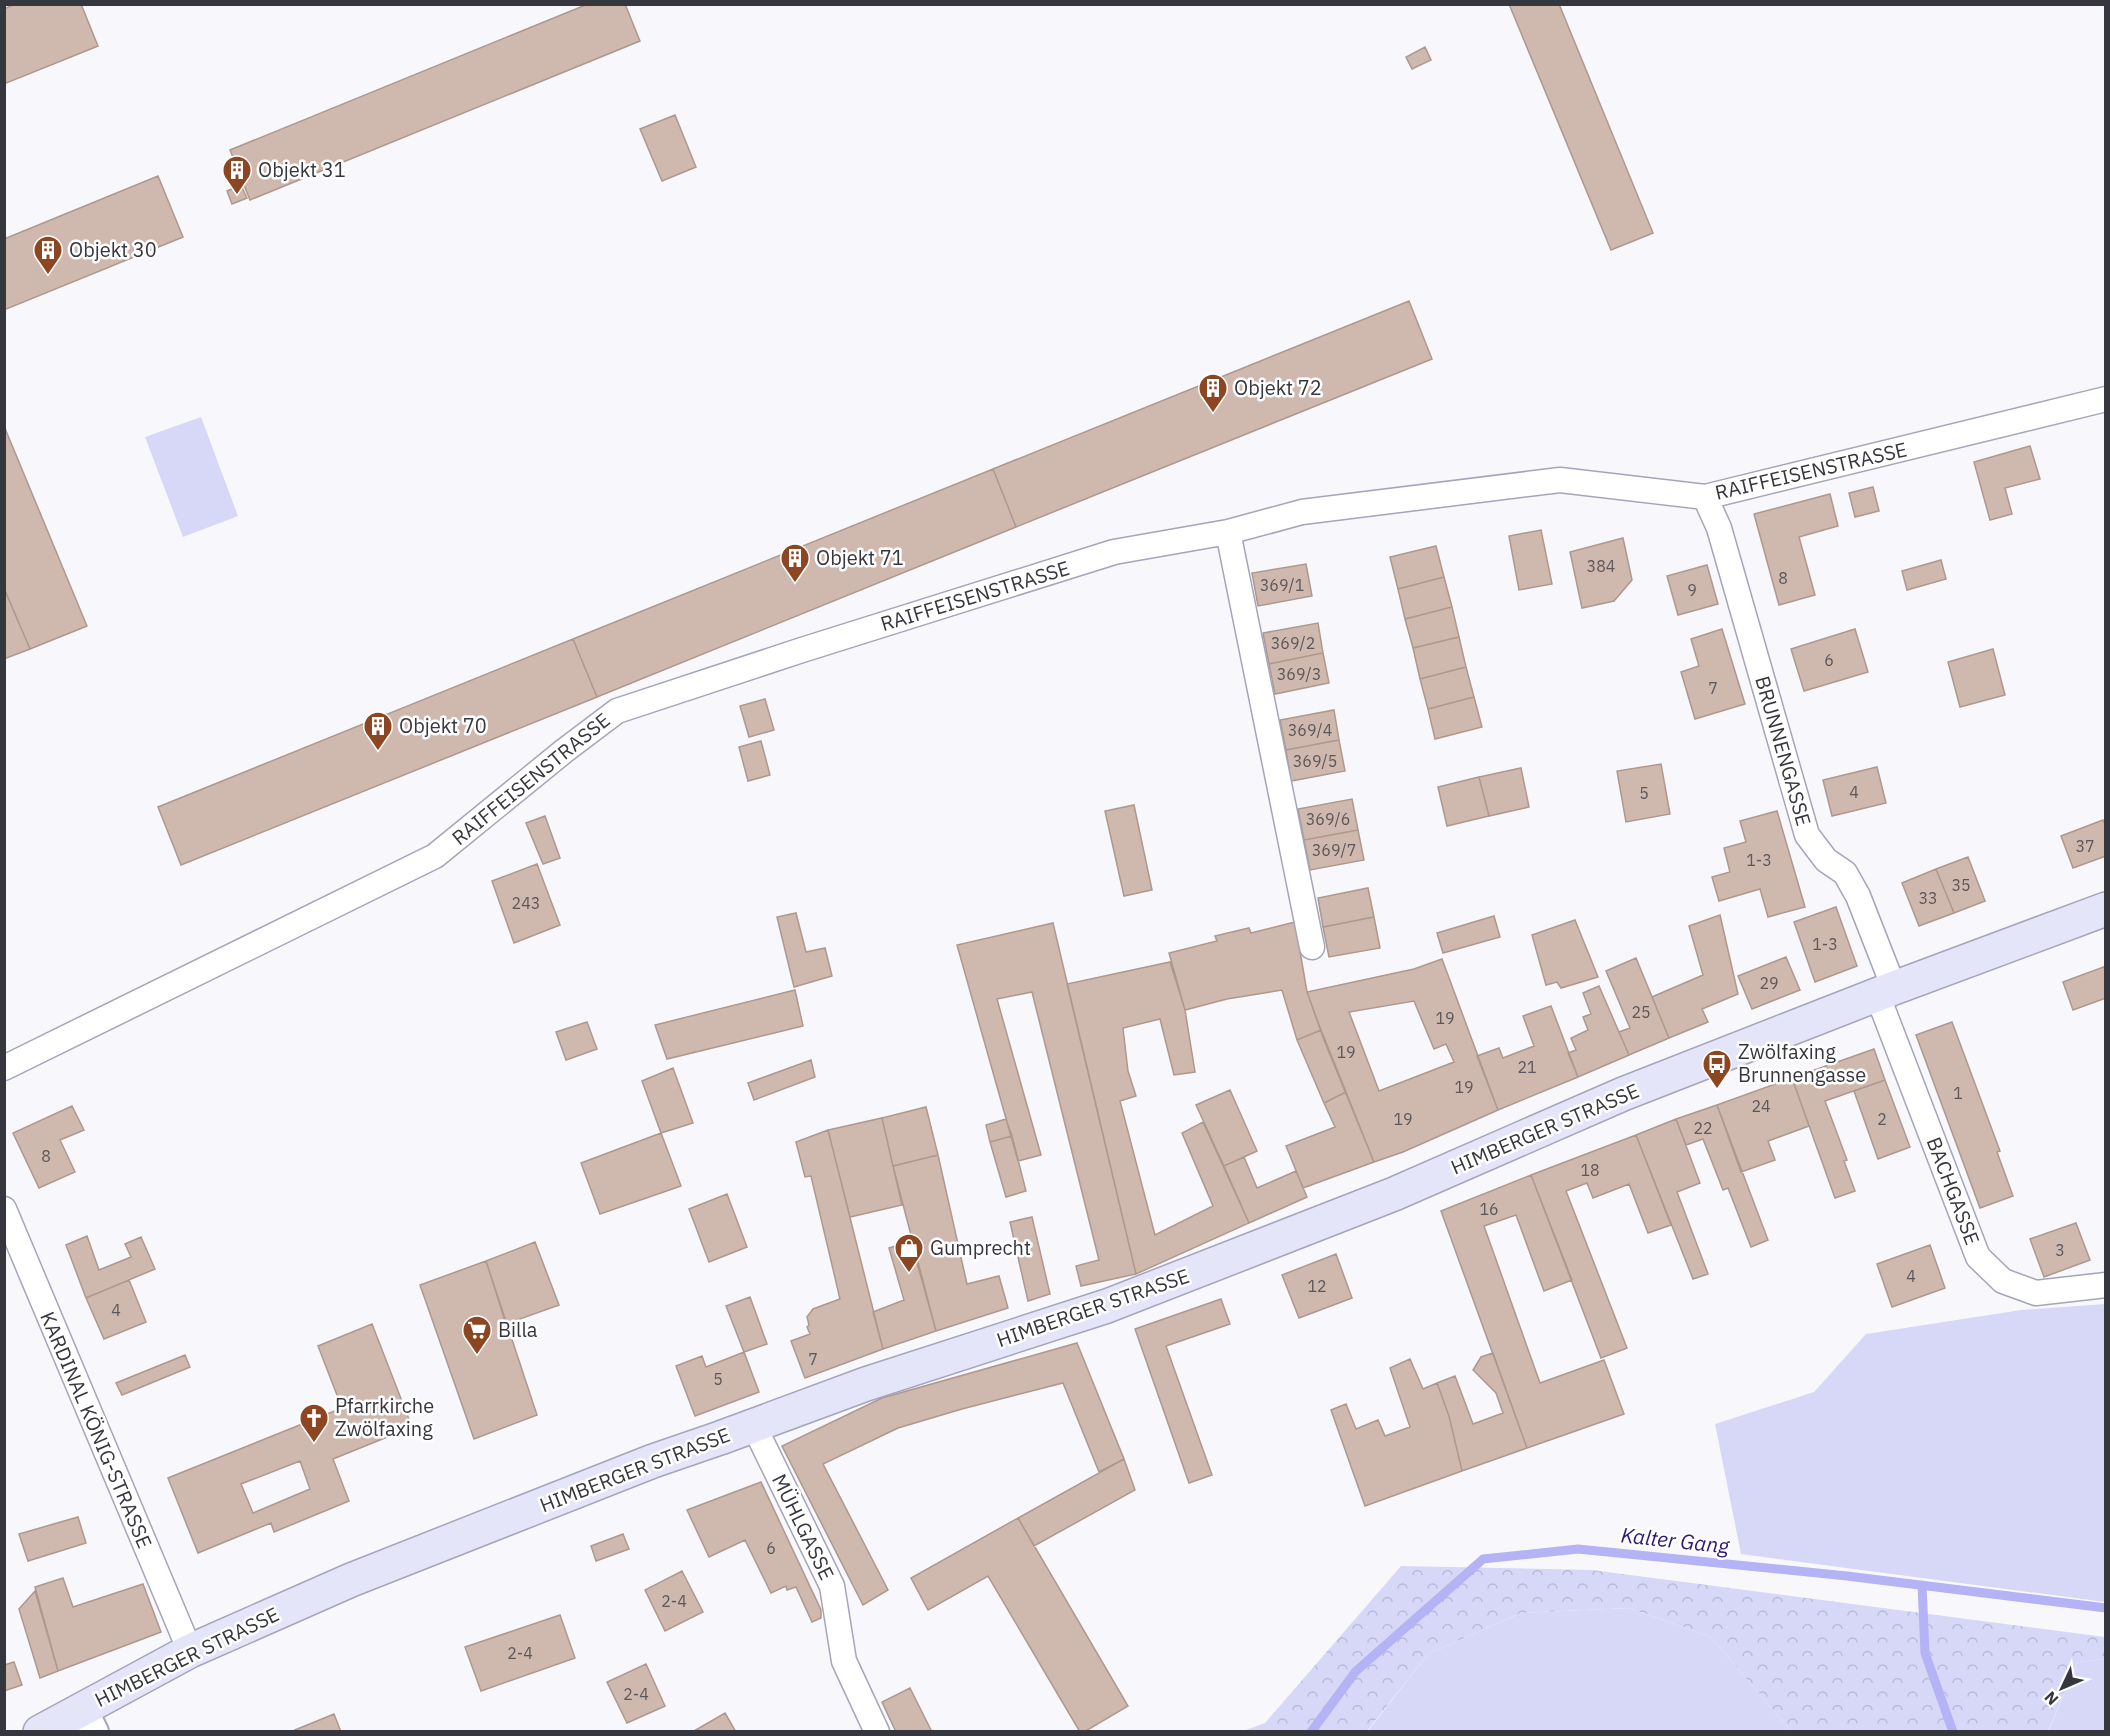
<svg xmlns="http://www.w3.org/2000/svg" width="2110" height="1736" viewBox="0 0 2110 1736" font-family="'IBM Plex Sans',sans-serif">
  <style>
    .green { fill: #d7d8f8 }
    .forest { fill: url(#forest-crowns) }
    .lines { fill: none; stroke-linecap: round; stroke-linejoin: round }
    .stream { stroke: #b3b3f5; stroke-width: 9 }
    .building { fill: #cfb9af; stroke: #ae988e; stroke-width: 1.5; fill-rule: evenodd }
    .minor-casing { stroke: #a4a5ba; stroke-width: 27 }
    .tertiary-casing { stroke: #a4a5ba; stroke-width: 32 }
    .secondary-casing { stroke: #a4a5ba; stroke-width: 36 }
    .minor { stroke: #fff; stroke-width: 24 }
    .tertiary { stroke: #fff; stroke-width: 28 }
    .secondary { stroke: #e5e5fa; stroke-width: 33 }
    .labels { text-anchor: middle; stroke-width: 5; stroke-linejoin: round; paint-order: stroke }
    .number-label { font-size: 16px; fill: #5c575a }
    .poi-label { font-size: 20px; fill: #36363e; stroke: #fff; text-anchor: start }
    .street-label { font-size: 20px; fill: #36363e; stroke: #fff }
    .water-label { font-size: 21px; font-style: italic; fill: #2d1976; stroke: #fff }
  </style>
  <defs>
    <pattern id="forest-crowns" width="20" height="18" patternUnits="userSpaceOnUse" patternTransform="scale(1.5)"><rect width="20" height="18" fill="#d7d8f8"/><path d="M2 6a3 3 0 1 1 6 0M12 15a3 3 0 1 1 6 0" fill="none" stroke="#b9bad6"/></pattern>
  </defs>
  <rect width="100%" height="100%" fill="#f8f8fc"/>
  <path class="green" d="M201,417L238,516L183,537L145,437Z
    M2105,1304V1602L1741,1554L1715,1424L1814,1392L1866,1334L2021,1310Z
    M1629,1608L1711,1637L1791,1731L1367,1732L1428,1654L1521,1613Z
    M2105,1659V1731L2048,1732L2078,1662Z"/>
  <path class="forest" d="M1401,1566L1592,1570L2105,1637V1659L2078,1662L2048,1731H1791L1711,1637L1629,1608L1521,1613L1428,1654L1367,1731H1243L1265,1723Z"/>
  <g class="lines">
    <path class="stream" d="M1922,1585L1925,1653L1953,1732
      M1311,1732L1356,1671L1483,1559L1578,1549L1847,1576L2106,1608"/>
  </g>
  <path class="building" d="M15,4H81L98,46L4,84V9Z
    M588,4H625L640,41L250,200L230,150Z
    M1509,4H1559L1653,233L1611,250Z
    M1425,47L1431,60L1412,69L1406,57Z
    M675,115L696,167L662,181L640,129Z
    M158,176L183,237L4,310V239Z
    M241,185L247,198L232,204L227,191Z
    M1409,301L1432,359L1016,527L993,469Z
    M4,426L87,626L30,649L4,588Z
    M2030,446L2040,479L2005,488L2012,514L1990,520L1974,462Z
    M993,469L1016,527L597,697L573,639Z
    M1873,487L1879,511L1855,517L1849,493Z
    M1830,494L1838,526L1799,537L1815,595L1779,605L1754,514Z
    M1541,530L1552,584L1519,590L1509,536Z
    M1623,538L1632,580L1614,601L1582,608L1570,552Z
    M1436,546L1444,577L1398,589L1390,557Z
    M1941,560L1946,579L1907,590L1902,571Z
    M1306,564L1312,596L1258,606L1252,573Z
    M1707,565L1718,604L1678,615L1667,576Z
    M1444,577L1452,607L1405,619L1398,589Z
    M4,593H6L30,649L4,659Z
    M1452,607L1459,637L1413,648L1405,619Z
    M1318,623L1323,653L1269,664L1263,633Z
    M1722,629L1745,704L1695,719L1681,672L1699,666L1691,639Z
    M1855,629L1868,672L1804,691L1791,649Z
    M1459,637L1466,667L1420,679L1413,648Z
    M573,639L597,697L181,865L158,807Z
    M1993,649L2005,695L1960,707L1948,662Z
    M1323,653L1329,683L1275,694L1269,664Z
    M1466,667L1474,697L1428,709L1420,679Z
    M1474,697L1482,727L1435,739L1428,709Z
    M765,699L774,730L749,737L740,706Z
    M1334,710L1339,740L1286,750L1280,720Z
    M1339,740L1345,771L1291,781L1286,750Z
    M761,741L770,775L748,781L739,747Z
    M1661,764L1670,814L1626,822L1617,771Z
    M1877,767L1886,803L1832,816L1823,780Z
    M1521,768L1529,807L1489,816L1479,777Z
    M1479,777L1489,816L1447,826L1438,787Z
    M1352,799L1358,830L1304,840L1298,809Z
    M1134,805L1152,890L1124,896L1105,811Z
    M1777,811L1805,907L1768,917L1760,889L1719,901L1712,877L1730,872L1724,848L1746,842L1740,821Z
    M545,816L560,858L543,864L526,823Z
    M2103,820L2106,826V856L2073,868L2061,836Z
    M1358,830L1364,860L1310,870L1304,840Z
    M1968,857L1985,901L1954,913L1936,869Z
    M537,864L560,925L514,943L492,881Z
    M1936,869L1954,913L1919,926L1902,883Z
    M1368,888L1374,917L1323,927L1318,898Z
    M1836,907L1857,966L1815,982L1794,922Z
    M796,913L806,952L825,948L832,976L794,987L777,917Z
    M1720,915L1738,994L1702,1009L1708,1022L1669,1038L1652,997L1703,975L1689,926Z
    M1494,916L1500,937L1443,953L1437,933Z
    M1374,917L1380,948L1329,957L1323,927Z
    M1575,920L1598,977L1561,988L1557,982L1546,985L1532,935Z
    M1295,922L1307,992L1321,1030L1297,1040L1282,990L1227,999L1185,1010L1169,953L1217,941L1215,936L1236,931L1249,928L1251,933Z
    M1053,923L1136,1274L1081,1286L1076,1266L1099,1260L1032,992L997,999L1041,1155L1018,1161L957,945Z
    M1786,957L1800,990L1752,1009L1738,976Z
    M1636,958L1669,1038L1629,1055L1619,1032L1630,1028L1606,971Z
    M1442,959L1498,1110L1403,1152L1374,1162L1324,1040L1307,992L1414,969ZM1414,1001L1434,1049L1446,1044L1454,1062L1379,1091L1349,1012Z
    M1170,962L1185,1010L1195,1072L1174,1075L1160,1019L1123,1028L1128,1071L1136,1096L1120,1101L1155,1235L1213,1206L1182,1133L1203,1122L1249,1223L1136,1274L1067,984Z
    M2106,966V998L2073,1010L2063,982Z
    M1599,986L1629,1055L1578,1077L1568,1053L1576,1050L1571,1038L1588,1030L1583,1017L1591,1014L1583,993Z
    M795,990L803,1026L667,1059L655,1025Z
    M1551,1006L1578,1077L1498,1110L1477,1056L1499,1048L1503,1058L1534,1046L1523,1016Z
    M587,1022L597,1049L566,1060L556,1032Z
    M1952,1022L2000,1151L1997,1152L2013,1196L1980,1208L1916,1035Z
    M1321,1030L1346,1092L1324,1103L1297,1040Z
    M1874,1049L1885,1080L1825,1101L1847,1160L1844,1161L1855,1191L1835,1198L1792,1078Z
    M811,1060L815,1077L754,1100L748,1083Z
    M673,1068L693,1123L661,1133L642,1081Z
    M1792,1078L1809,1126L1768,1141L1775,1160L1741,1172L1717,1105Z
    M1885,1080L1910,1147L1878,1159L1854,1091Z
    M1230,1090L1257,1151L1224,1166L1196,1105Z
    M1346,1092L1374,1162L1303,1188L1286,1146L1335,1127L1324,1103Z
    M1717,1105L1768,1240L1751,1247L1728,1188L1723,1190L1703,1139L1686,1145L1676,1119Z
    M72,1106L84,1130L60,1140L75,1172L39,1188L13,1133Z
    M926,1107L938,1155L893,1166L882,1118Z
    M882,1118L902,1205L850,1217L828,1130Z
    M1006,1119L1012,1136L990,1142L986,1125Z
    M1676,1119L1700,1183L1677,1192L1708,1274L1693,1279L1636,1135Z
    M828,1130L883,1349L805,1378L791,1341L810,1334L807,1327L809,1325L807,1317L813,1309L840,1299L811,1176L805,1177L796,1142Z
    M661,1133L681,1186L600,1214L581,1163Z
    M1636,1135L1671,1225L1648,1233L1629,1184L1593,1198L1587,1183L1566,1191L1627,1348L1601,1358L1531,1175Z
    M1012,1136L1026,1191L1006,1197L990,1142Z
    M938,1155L967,1284L999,1276L1008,1308L936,1331L893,1166Z
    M1244,1157L1257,1188L1296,1171L1307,1197L1249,1223L1224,1166Z
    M1531,1175L1572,1280L1544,1291L1516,1215L1484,1226L1540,1383L1604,1360L1624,1414L1527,1448L1441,1211Z
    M727,1194L747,1247L709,1262L689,1209Z
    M1032,1217L1050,1294L1028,1301L1010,1222Z
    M2076,1223L2090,1260L2044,1277L2030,1239Z
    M87,1236L99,1270L131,1257L125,1244L141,1237L155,1269L86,1298L66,1245Z
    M911,1241L936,1331L883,1349L873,1312L904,1300L889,1248Z
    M535,1242L559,1305L506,1324L486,1261Z
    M1930,1245L1945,1288L1892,1307L1877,1264Z
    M1336,1254L1352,1298L1299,1318L1282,1275Z
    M486,1261L537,1415L474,1439L420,1285Z
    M129,1280L146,1322L104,1339L86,1298Z
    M750,1297L767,1344L744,1352L726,1306Z
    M1221,1299L1230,1324L1166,1346L1212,1475L1189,1483L1135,1329Z
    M372,1324L412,1427L333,1459L349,1501L274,1532L271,1523L198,1553L168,1478L342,1408L318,1346ZM300,1461L310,1489L253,1513L241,1484Z
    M1077,1343L1124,1459L1099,1472L1063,1383L962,1409L898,1428L823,1464L888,1590L863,1605L782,1446L882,1398Z
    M744,1352L759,1392L695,1416L676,1366L702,1356L706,1367Z
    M1493,1353L1527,1448L1462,1471L1449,1416L1437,1383L1455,1376L1473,1424L1503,1413L1496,1393L1473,1370L1481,1357Z
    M185,1355L190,1367L122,1395L116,1383Z
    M1410,1359L1423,1389L1437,1383L1449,1416L1462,1471L1365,1506L1331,1410L1346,1404L1356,1429L1378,1420L1385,1436L1410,1427L1390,1368Z
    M1124,1459L1135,1490L1034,1546L1018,1518Z
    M761,1482L821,1610V1618L812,1622L796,1587L787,1590L786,1586L771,1593L745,1540L709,1557L687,1510Z
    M78,1517L86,1543L28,1561L19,1534Z
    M1018,1518L1128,1706L1084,1732H1080L988,1576L928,1610L911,1578Z
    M623,1534L629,1549L596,1561L591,1546Z
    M682,1571L703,1612L665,1631L645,1590Z
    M63,1578L73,1607L143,1584L161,1632L58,1671L35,1587Z
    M35,1591L58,1671L40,1678L19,1609Z
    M560,1615L575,1658L481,1691L465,1647Z
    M14,1662L22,1685L4,1691V1665Z
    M646,1664L665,1706L627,1723L607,1682Z
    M910,1688L932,1732H896L882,1702Z
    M725,1713L736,1732H694V1731Z
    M334,1714L341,1732H296L295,1730Z"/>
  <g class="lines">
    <g class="minor-casing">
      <path id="minor" d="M1705,497L1719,528L1807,835L1826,860L1845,873L1858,896L1894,988
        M1228,532L1312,947
        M1877,994L1978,1257L2003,1281L2036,1293L2106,1285
        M4,1068L435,856L564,751L617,711L802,650L1114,552L1228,532L1302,512L1560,480L1705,497L2106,399
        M4,1209L190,1651
        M754,1426L832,1586L844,1661L877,1732"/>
    </g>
    <g class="tertiary-casing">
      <path id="tertiary" d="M82,1708L94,1732"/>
    </g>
    <g class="secondary-casing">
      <path id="secondary" d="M40,1732L190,1651L351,1580L653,1461L720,1438L866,1384L1107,1306L1394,1194L1623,1094L1894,988L2106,909"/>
    </g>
    <use href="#minor" class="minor"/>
    <use href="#tertiary" class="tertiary"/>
    <use href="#secondary" class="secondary"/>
  </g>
  <defs>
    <g id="building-pin" transform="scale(1.5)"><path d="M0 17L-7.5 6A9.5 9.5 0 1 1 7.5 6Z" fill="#8d4622" stroke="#fff"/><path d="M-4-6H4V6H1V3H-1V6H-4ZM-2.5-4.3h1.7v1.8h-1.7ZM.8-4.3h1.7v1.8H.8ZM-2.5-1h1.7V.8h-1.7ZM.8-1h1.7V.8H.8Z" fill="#fff"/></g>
    <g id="bus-pin" transform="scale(1.5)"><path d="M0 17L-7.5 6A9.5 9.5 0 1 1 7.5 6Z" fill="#8d4622" stroke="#fff"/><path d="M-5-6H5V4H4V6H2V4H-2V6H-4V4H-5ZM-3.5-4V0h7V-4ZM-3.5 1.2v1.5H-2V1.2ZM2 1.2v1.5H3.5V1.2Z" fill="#fff"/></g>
    <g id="shop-pin" transform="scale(1.5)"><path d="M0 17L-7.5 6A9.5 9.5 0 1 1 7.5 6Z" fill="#8d4622" stroke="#fff"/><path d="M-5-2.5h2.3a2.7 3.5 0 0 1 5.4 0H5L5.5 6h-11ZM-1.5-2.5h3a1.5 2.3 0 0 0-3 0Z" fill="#fff"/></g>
    <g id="supermarket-pin" transform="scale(1.5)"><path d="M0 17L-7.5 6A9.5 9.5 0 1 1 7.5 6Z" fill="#8d4622" stroke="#fff"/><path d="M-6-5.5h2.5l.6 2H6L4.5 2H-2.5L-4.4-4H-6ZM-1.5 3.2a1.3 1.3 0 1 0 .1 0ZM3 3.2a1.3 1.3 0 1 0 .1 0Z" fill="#fff"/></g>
    <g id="church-pin" transform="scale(1.5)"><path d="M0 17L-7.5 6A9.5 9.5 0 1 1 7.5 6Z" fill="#8d4622" stroke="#fff"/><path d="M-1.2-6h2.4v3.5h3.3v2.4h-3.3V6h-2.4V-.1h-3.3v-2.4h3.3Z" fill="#fff"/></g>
  </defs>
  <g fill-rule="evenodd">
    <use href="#building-pin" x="237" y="170"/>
    <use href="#building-pin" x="48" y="250"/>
    <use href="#building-pin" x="1213" y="388"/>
    <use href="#building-pin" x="795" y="558"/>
    <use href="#building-pin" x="378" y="726"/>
    <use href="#bus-pin" x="1717" y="1064"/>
    <use href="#shop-pin" x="909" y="1248"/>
    <use href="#supermarket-pin" x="477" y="1330"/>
    <use href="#church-pin" x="314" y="1418"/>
  </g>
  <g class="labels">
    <g class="number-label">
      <text x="1601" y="572">384</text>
      <text x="1783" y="584">8</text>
      <text x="1282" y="591">369/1</text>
      <text x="1692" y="596">9</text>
      <text x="1293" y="649">369/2</text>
      <text x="1829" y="666">6</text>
      <text x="1299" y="680">369/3</text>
      <text x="1713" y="694">7</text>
      <text x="1310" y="736">369/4</text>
      <text x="1315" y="767">369/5</text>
      <text x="1854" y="798">4</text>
      <text x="1644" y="799">5</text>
      <text x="1328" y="825">369/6</text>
      <text x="2085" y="852">37</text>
      <text x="1334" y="856">369/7</text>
      <text x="1759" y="866">1-3</text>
      <text x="1961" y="891">35</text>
      <text x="1928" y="904">33</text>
      <text x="526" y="909">243</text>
      <text x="1825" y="950">1-3</text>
      <text x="1769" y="989">29</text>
      <text x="1641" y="1018">25</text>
      <text x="1445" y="1024">19</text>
      <text x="1346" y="1058">19</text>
      <text x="1527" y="1073">21</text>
      <text x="1464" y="1093">19</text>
      <text x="1958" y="1099">1</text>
      <text x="1761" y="1112">24</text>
      <text x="1403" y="1125">19</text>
      <text x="1882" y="1125">2</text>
      <text x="1703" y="1134">22</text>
      <text x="46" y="1162">8</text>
      <text x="1590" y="1176">18</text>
      <text x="1489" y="1215">16</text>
      <text x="2060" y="1256">3</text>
      <text x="1911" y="1282">4</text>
      <text x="1317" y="1292">12</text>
      <text x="116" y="1316">4</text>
      <text x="813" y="1365">7</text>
      <text x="718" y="1385">5</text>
      <text x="771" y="1554">6</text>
      <text x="674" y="1607">2-4</text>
      <text x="520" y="1659">2-4</text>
      <text x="636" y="1700">2-4</text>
    </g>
    <g class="poi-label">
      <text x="258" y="177">Objekt 31</text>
      <text x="69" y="257">Objekt 30</text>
      <text x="1234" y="395">Objekt 72</text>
      <text x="816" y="565">Objekt 71</text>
      <text x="399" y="733">Objekt 70</text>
      <text x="1738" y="1059">Zwölfaxing<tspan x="1738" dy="23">Brunnengasse</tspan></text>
      <text x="930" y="1255">Gumprecht</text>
      <text x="498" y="1337">Billa</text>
      <text x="335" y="1413">Pfarrkirche<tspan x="335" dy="23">Zwölfaxing</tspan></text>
    </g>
    <g class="street-label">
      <text transform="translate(1811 471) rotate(-13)" y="7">RAIFFEISENSTRASSE</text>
      <text transform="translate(975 596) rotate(-17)" y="7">RAIFFEISENSTRASSE</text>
      <text transform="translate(1783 751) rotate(74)" y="7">BRUNNENGASSE</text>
      <text transform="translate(531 779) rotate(-39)" y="7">RAIFFEISENSTRASSE</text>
      <text transform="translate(1545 1129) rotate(-23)" y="7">HIMBERGER STRASSE</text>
      <text transform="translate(1953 1191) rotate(69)" y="7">BACHGASSE</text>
      <text transform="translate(1093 1308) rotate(-19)" y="7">HIMBERGER STRASSE</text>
      <text transform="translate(96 1430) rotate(67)" y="7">KARDINAL KÖNIG-STRASSE</text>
      <text transform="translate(635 1470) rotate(-21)" y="7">HIMBERGER STRASSE</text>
      <text transform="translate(803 1527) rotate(64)" y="7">MÜHLGASSE</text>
      <text transform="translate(187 1657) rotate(-26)" y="7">HIMBERGER STRASSE</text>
    </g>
    <g class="water-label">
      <text transform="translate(1675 1541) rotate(6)" y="7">Kalter Gang</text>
    </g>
  </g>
  <rect width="2110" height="1736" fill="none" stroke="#36363e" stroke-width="12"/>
  <g transform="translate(2062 1688) rotate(226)" stroke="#ffffff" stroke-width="4.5" paint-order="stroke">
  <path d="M0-4.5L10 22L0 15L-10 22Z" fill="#36363e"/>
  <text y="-9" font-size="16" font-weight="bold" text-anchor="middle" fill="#36363e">N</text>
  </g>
</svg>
